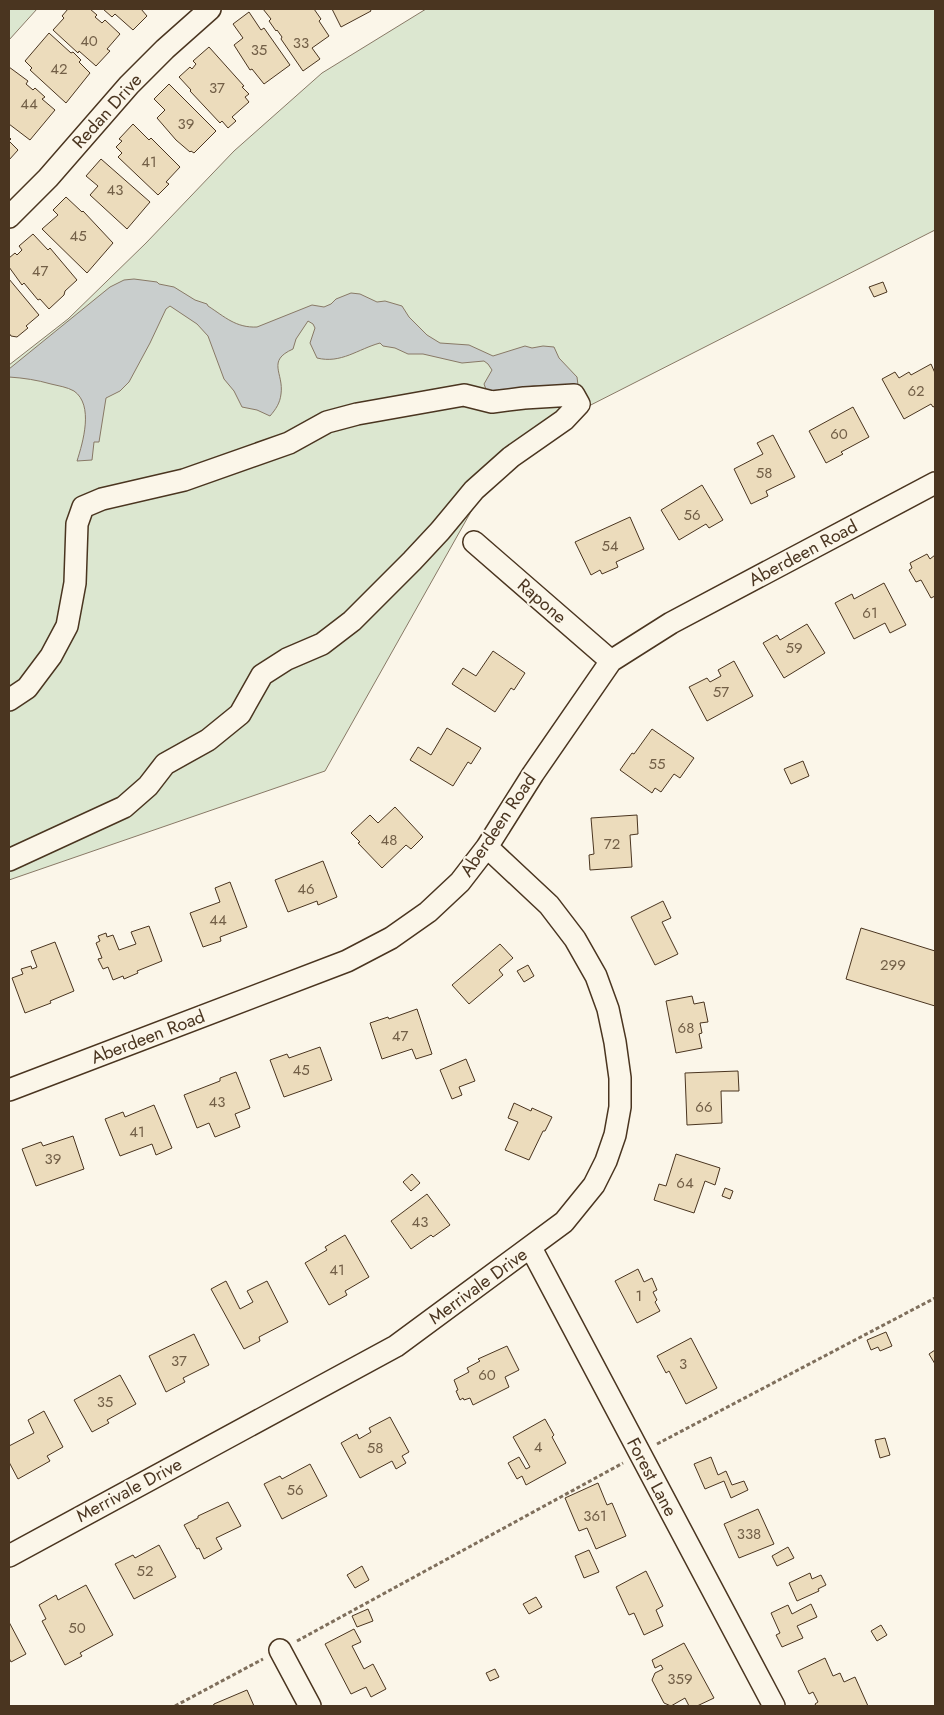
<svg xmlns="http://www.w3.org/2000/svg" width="944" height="1715" viewBox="0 0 944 1715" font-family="Jost,sans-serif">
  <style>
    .green { fill: #dce7d0; stroke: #887966 }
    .water { fill: #c9cecd; stroke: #887966 }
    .building { fill: #ecdcbc; stroke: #4a3520 }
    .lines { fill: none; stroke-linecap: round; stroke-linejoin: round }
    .minor-casing { stroke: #4a3520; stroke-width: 24 }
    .path { stroke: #7f6f5c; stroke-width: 3; stroke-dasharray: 4 2.5; stroke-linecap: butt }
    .minor { stroke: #fbf6e9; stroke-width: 21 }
    .labels { text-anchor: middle; stroke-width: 4; stroke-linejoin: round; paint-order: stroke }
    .number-label { font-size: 15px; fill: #725f47 }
    .street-label { font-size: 18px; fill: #4a3520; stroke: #fbf6e9 }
  </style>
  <rect width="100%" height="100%" fill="#fbf6e9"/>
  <path class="green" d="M9,9H37L9,40Z
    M426,9H935V230L577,412L500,460L325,771L9,880V365L68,319L146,243L234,151L322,73Z"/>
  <path class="water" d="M134,279L157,282L159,284L174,287L195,300L207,304L208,306C225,317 236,328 257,327L312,305L324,307L331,304L336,299L351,293L360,294L377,302L385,301L402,306L409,317L427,335L440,343L469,345L493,356L525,346L532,348L543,346L554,347L559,358L577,377L578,385L575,388L534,386L487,392L484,384L492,370L488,364L484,361L462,363L423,354H408L395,348L383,346L380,343C358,349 341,364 317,358L310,343L315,328L313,324L308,321L296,339L293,349C266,361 284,373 281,394C280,403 276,409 270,416L257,410L242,407L234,391L224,379L208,336L197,324L170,306L166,309L150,343L129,382L120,391L106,398L99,442H94L92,460L77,461C83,442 94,405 74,391C67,387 59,386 51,384C37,380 24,378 9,377V369L110,287L124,280Z"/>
  <path class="building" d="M68,9H90L97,15L95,17L102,23L105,20L120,34L107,49L110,51L96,66L79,51L78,53L53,30L64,18L62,16Z
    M103,9H141L147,16L133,30L115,14L112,17Z
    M263,9H314L321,19L319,21L329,36L312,48L320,59L303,71L281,39L282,37L277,30L276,31L269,21L271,19Z
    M332,9H370L371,11L341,27Z
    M249,12L261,30L264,28L290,65L264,84L252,69L250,70L234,45L243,38L233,24Z
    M49,33L71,53L73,52L81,60L79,62L90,73L66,103L30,70L32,68L25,61Z
    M209,47L244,86L242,87L249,94L245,97L249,102L232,117L236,121L228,128L222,121L220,123L190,91L191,90L179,77L190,67L192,69L196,64L193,61Z
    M9,67L28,81L26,84L33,90L35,88L45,97L42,99L55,110L30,140L9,124Z
    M169,84L216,131L194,153L191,151L190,152L176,140L157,118L165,110L154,99Z
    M133,124L149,140L151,138L180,167L166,182L169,184L158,195L118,157L122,153L116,147L122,141L119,139Z
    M9,137L11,139L9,141L18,150L9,160Z
    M101,159L150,202L127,229L90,195L98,186L86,176Z
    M66,197L82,212L83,211L113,243L87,273L42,229L58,215L53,210Z
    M33,234L48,250L50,248L77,280L65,291L64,295L49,309L40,299L38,300L24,283L22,285L9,267V258L15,253L17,255L22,250L19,246Z
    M9,279L39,315L26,326L28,328L17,337L11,336L9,333Z
    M883,282L887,292L874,297L869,287Z
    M931,364L935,373V406L933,407L931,404L904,419L882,379L895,372L899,378L909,372L911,375Z
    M853,407L869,437L841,452L843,454L826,463L809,431Z
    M773,435L795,477L766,491L768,496L751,504L734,469L763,454L757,443Z
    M702,485L723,520L709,528L706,524L679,540L661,510Z
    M630,517L644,549L616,562L618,567L602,574L600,570L591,575L575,542Z
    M927,554L930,559L935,555V596L931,598L921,580L916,582L909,570L912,568L910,563Z
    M884,583L906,625L890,633L885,623L854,639L835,603L852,594L854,599Z
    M807,624L825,653L784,678L763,643L777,635L780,640Z
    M493,651L525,673L514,690L511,688L495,712L452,684L463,668L476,676Z
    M734,661L753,696L707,721L689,687L707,678L710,682L721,676L718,670Z
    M447,728L481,748L471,764L468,762L453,786L410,760L418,747L431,755Z
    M652,729L694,758L680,778L674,774L661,792L655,788L652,793L620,770L632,753L634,754Z
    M803,761L809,776L791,784L784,769Z
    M395,807L423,837L411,849L406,845L382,868L358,843L360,842L351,833L370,815L378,823Z
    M637,815L638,834L630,835L632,867L590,870L589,855L594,854L591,818Z
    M323,861L337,897L318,905L317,901L288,912L275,880Z
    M230,882L247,927L220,937L221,941L203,947L190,913L220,902L215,888Z
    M663,901L671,918L662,922L678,954L655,965L631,917Z
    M149,926L162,961L137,971L138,973L124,979L123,976L113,980L108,967L103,969L98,959L102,958L96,943L100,941L98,936L106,933L107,937L113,935L119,950L136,944L131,932Z
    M861,928L935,951V1006L846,979Z
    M55,942L74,991L50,1001L51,1003L25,1013L12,978L23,974L21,969L31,966L32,969L37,967L31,951Z
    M500,944L513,958L499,970L503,975L469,1004L452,985Z
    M528,965L534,976L524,982L517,971Z
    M692,996L694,1004L704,1002L708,1022L700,1023L702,1033L699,1034L702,1048L676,1053L666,1001Z
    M417,1009L432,1054L416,1059L412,1049L382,1059L370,1023L388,1017L389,1019Z
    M320,1047L332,1080L284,1097L270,1060L287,1054L289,1058Z
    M466,1059L475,1081L459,1087L462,1095L452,1099L440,1070Z
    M738,1071L739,1091H721L722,1123L687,1125L685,1073Z
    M236,1072L250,1108L235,1114L240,1127L215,1137L209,1123L197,1128L184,1095L220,1081V1078Z
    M514,1103L531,1111L532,1108L552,1117L545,1131H543L529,1160L505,1150L518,1122L508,1118Z
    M154,1105L172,1148L156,1155L152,1144L120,1156L105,1119L123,1112L125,1117Z
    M73,1136L84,1169L36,1186L22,1149L41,1142L43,1146Z
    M676,1154L720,1168L715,1185L705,1181L694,1213L654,1200L659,1184L666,1186Z
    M412,1174L420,1183L411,1191L403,1182Z
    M725,1188L733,1191L730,1199L722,1196Z
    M427,1194L450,1225L433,1237L431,1235L411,1249L391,1221Z
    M345,1235L369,1277L345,1291L347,1295L329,1305L305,1263L327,1250L325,1247Z
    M638,1269L644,1282L652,1278L657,1290L653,1292L657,1300L655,1302L660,1311L637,1323L615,1281Z
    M226,1281L240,1309L253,1302L247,1291L267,1281L288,1322L259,1337L260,1341L244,1349L211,1289Z
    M886,1332L892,1346L880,1351L878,1347L871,1350L867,1340Z
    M194,1334L209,1365L183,1378L185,1382L166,1392L149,1356Z
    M691,1338L717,1388L686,1404L669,1371L666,1373L657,1356Z
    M507,1346L519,1370L505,1377L509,1387L473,1405L470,1398L464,1400L463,1398L460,1400L456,1391L458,1390L454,1380L469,1372L467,1368L480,1361L478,1359Z
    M935,1350V1364L929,1354Z
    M120,1375L136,1404L107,1420L109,1423L92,1432L74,1400Z
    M44,1411L63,1447L47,1456L50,1461L18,1479L9,1462V1446L34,1433L28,1420Z
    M390,1417L409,1452L402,1456L406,1463L396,1469L392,1461L360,1478L341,1443L357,1434L359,1439L371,1432L369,1428Z
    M545,1419L554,1435L552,1437L566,1463L526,1485L522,1476L517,1479L508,1463L519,1457L526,1469L530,1467L513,1437Z
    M885,1438L890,1455L880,1458L875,1440Z
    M711,1457L718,1475L726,1471L732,1485L744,1481L748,1490L731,1498L724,1481L705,1489L694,1464Z
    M310,1464L327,1496L282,1519L264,1484L280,1476L282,1479Z
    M598,1483L607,1505L612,1503L626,1536L596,1549L587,1528L579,1531L565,1498Z
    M228,1502L241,1526L216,1538L222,1549L204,1559L199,1548L197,1549L184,1525L198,1518V1516Z
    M758,1509L774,1544L739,1558L724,1524Z
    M159,1545L176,1577L134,1599L115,1564L133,1555L135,1558Z
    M788,1547L794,1558L777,1566L772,1556Z
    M589,1550L599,1572L584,1578L575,1556Z
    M362,1566L369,1580L355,1588L347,1575Z
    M646,1571L663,1606L656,1610L663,1626L644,1635L634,1613L629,1615L616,1587Z
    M810,1573L812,1579L821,1575L826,1585L818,1589L819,1591L797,1601L789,1583Z
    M86,1585L113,1635L80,1653L82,1656L65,1665L42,1621L46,1619L39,1605L56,1595L58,1600Z
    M536,1597L542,1607L529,1614L523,1604Z
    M811,1604L817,1617L797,1626L803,1638L782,1647L776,1635L780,1633L771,1613L788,1605L792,1614Z
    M368,1609L373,1621L357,1627L352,1616Z
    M9,1622L26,1654L11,1662L9,1658Z
    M881,1625L887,1635L877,1641L871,1631Z
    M354,1629L361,1642L352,1646L364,1669L373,1664L386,1689L371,1697L366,1687L351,1694L325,1644Z
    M684,1643L714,1698L697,1706H689L685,1698L671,1706L664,1703L652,1680L655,1673L663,1669L661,1665L655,1668L652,1660Z
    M825,1658L833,1676L840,1673L844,1682L855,1677L868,1706H816L815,1704L818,1702L813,1692L809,1694L798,1671Z
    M495,1669L499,1677L490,1681L486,1673Z
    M247,1690L254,1706H213L214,1704Z"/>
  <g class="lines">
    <g class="minor-casing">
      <path id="minor" d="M9,217L48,178L129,85L165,49L210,9
        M474,542L611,661
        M9,700L27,688L51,656L67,626L75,583L77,524L83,507L102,499L184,480L289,443L327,422L357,414L464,395L492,402L524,398L574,395L579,404L564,420L511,457L474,490L440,531L412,561L352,621L322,644L287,659L262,675L240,714L208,740L165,764L148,786L124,807L9,860
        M9,1090L347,961L391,938L428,912L460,882L487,847L533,774L611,661L671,623L935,483
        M531,1248L774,1706
        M9,1556L396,1346L564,1222L594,1185L606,1161L615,1135L620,1107V1078L615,1042L608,1009L596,976L575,939L549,905L487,847
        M280,1650L310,1706"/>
    </g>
    <path class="path" d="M657,1444L935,1298
      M297,1641L623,1463
      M175,1706L263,1659"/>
    <use href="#minor" class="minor"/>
  </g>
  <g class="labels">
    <g class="number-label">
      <text x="89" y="46">40</text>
      <text x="301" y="48">33</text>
      <text x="259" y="55">35</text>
      <text x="59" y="74">42</text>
      <text x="217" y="93">37</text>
      <text x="29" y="109">44</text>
      <text x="186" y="129">39</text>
      <text x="149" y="167">41</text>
      <text x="115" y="195">43</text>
      <text x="78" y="241">45</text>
      <text x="40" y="276">47</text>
      <text x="916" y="396">62</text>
      <text x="839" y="439">60</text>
      <text x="764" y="478">58</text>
      <text x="692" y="520">56</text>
      <text x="610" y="551">54</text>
      <text x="870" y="618">61</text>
      <text x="794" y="653">59</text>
      <text x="721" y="697">57</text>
      <text x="657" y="769">55</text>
      <text x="389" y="845">48</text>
      <text x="612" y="849">72</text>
      <text x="306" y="894">46</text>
      <text x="218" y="925">44</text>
      <text x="893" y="970">299</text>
      <text x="686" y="1033">68</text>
      <text x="400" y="1041">47</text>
      <text x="301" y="1075">45</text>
      <text x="217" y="1107">43</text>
      <text x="704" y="1112">66</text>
      <text x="137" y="1137">41</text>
      <text x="53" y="1164">39</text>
      <text x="685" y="1188">64</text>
      <text x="420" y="1227">43</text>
      <text x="337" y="1275">41</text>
      <text x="639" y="1301">1</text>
      <text x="179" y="1366">37</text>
      <text x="683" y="1369">3</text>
      <text x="487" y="1380">60</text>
      <text x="105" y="1407">35</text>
      <text x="538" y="1452">4</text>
      <text x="375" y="1453">58</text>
      <text x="295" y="1495">56</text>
      <text x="595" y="1521">361</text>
      <text x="749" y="1539">338</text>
      <text x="145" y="1576">52</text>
      <text x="77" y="1633">50</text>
      <text x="680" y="1684">359</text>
    </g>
    <g class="street-label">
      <text transform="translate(107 111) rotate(-48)" y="6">Redan Drive</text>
      <text transform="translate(803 553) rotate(-28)" y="6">Aberdeen Road</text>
      <text transform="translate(542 601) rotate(41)" y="6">Rapone</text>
      <text transform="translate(498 825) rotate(-56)" y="6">Aberdeen Road</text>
      <text transform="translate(148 1037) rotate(-21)" y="6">Aberdeen Road</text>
      <text transform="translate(478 1286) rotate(-36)" y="6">Merrivale Drive</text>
      <text transform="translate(652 1477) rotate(62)" y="6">Forest Lane</text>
      <text transform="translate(129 1490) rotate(-28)" y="6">Merrivale Drive</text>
    </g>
  </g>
  <rect width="944" height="1715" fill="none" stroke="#4a3520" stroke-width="20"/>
</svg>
